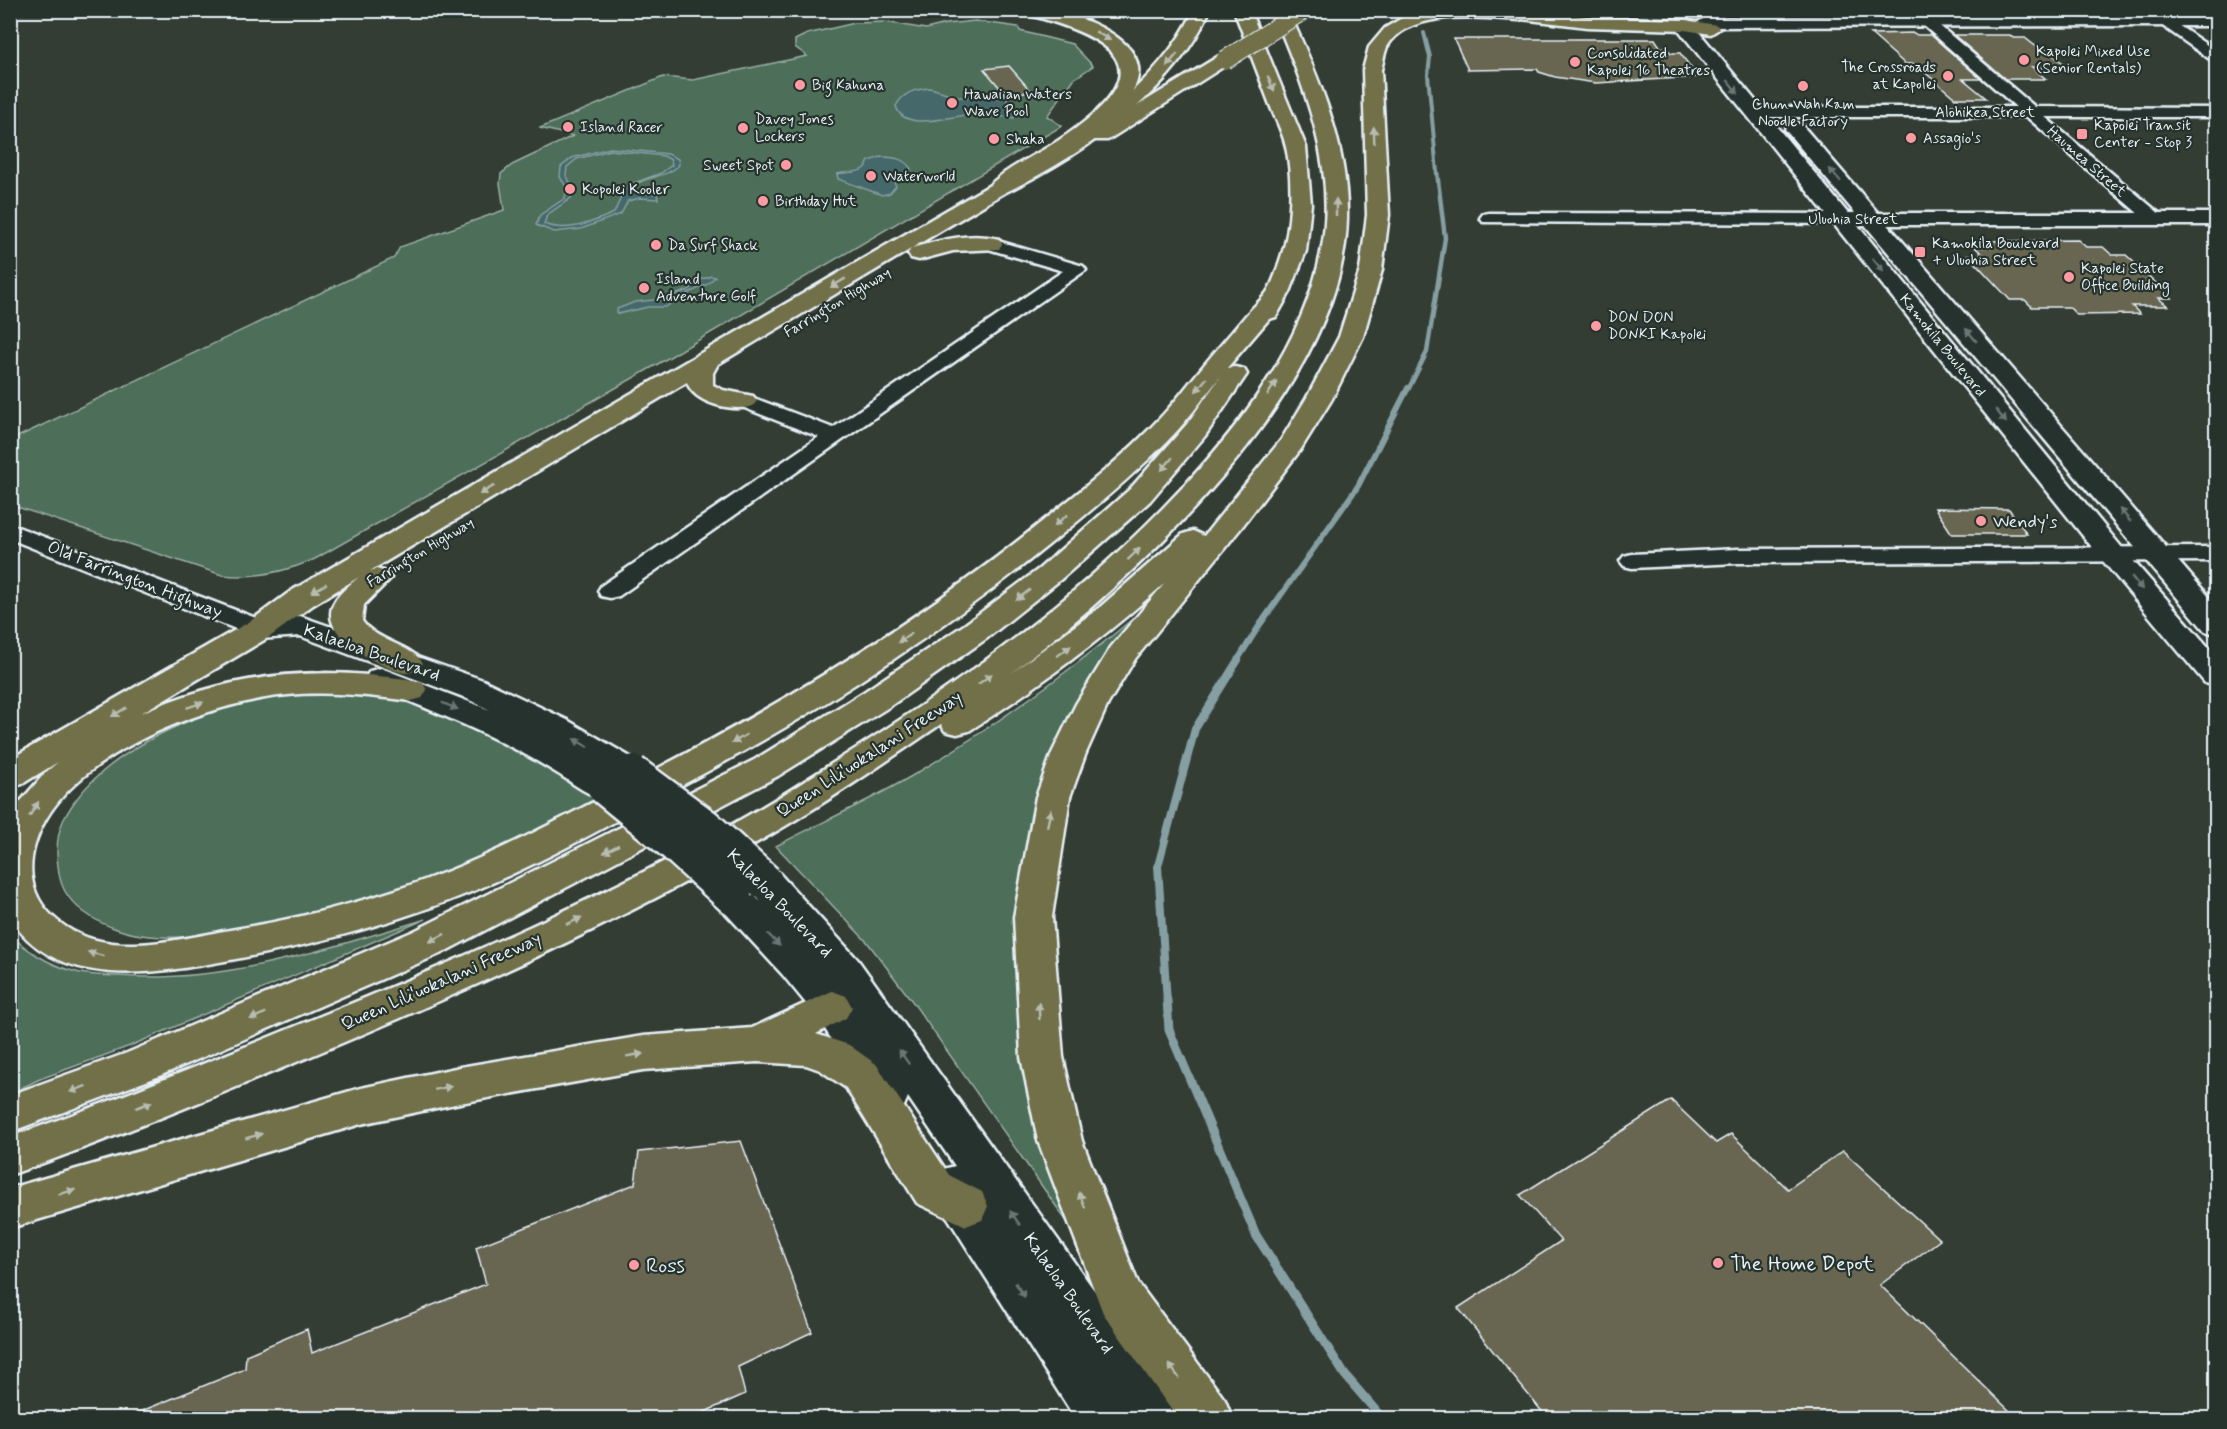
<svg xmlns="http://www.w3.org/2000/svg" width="2227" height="1429" viewBox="0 0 2227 1429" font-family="Mynerve,sans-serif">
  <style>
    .green { fill: #4e6e58; stroke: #9bb0a8; stroke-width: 1.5 }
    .water { fill: #45696a; stroke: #869fa3; stroke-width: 1.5; fill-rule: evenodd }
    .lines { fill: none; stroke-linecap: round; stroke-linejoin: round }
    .stream-far4 { stroke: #869fa3; stroke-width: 4 }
    .stream-far3 { stroke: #869fa3; stroke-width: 4.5 }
    .stream-far2 { stroke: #869fa3; stroke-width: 6 }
    .stream-far1 { stroke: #869fa3; stroke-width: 8 }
    .stream { stroke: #869fa3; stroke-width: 9 }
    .building { fill: #676651; stroke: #e8f1f8; stroke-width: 1.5 }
    .minor-casing { stroke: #e8f1f8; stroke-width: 5 }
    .tertiary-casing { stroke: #e8f1f8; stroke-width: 5 }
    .secondary-casing { stroke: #e8f1f8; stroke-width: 5 }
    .primary-casing { stroke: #e8f1f8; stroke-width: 5 }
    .motorway-casing { stroke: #e8f1f8; stroke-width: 5 }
    .minor { fill: #26332d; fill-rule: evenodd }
    .tertiary { fill: #26332d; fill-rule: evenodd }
    .secondary { fill: #26332d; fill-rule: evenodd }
    .primary { fill: #71704a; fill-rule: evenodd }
    .motorway { fill: #71704a; fill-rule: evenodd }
    .secondary-bridge-casing { stroke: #e8f1f8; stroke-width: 40; stroke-linecap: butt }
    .primary-bridge-casing { stroke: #e8f1f8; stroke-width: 20; stroke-linecap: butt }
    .secondary-bridge { stroke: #26332d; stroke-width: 35 }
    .primary-bridge { stroke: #71704a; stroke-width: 18 }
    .oneway { fill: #b8bdb2 }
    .oneway2 { fill: #6a7674 }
    .poi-dot { fill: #ff9aa2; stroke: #26332d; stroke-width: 2 }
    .labels { text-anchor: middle; stroke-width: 4.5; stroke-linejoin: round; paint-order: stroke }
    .far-poi-label { font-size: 15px; fill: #e8f1f8; stroke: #26332d; text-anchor: start }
    .far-street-label { font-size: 15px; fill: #e8f1f8; stroke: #26332d }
    .poi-label { font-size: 18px; fill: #e8f1f8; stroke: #26332d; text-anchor: start }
    .street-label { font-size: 18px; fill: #e8f1f8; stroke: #26332d }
    .near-poi-label { font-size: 21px; fill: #e8f1f8; stroke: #26332d; text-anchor: start }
  </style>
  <rect width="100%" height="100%" fill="#333d34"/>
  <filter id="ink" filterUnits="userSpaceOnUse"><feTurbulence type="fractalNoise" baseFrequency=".0167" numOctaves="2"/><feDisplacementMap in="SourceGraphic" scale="12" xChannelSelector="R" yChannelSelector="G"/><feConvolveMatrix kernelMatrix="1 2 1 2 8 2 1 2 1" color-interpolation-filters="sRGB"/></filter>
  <g filter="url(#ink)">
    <path class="green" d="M2135,10L2139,15L2135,17H2059L2048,11Z
      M975,21L1018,27L1020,31L1072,44L1093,66L1074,79L1047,116L1062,126L656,365L315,559C285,572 255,579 222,575L11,505V440L394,258L400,247L504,210L500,183L501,174L512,165L573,136L540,128L663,77L693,80L807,56L795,47V40L807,34L855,23L885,22L926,29L946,24Z
      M1147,607L1129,638L1034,865L1084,1246L912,1001L868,943L776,846C820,823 867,802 910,777C993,728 1073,669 1147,607Z
      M312,690L401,696L439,709L609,796C499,856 382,903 258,927C216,934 168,943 126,932C97,924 63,905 59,873C56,856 56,837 63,821C94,757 185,717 251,701C270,696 292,694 312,690Z
      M426,919L130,1046L40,1079L11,1093V935C27,951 50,965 73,971C87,976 104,975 118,976C224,984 326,949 426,919Z"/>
    <path class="water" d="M931,88L959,97L1007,98L1006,108L1015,109L1014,118C998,116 981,114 966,115C947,117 903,132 896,106C903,92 916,89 931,88Z
      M610,148L668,154L678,159L679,165C666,179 643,175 631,189L640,193L657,194L658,199L640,198L628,201L621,214L581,229L554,232L536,225L540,215L565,198L567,188L560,177L561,167L572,158ZM610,150L664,156L671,160L672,165L661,173L626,186L614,213C590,223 569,233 544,224L547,215L571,198L573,187L566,176L567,167L577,159Z
      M881,157C892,157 905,158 911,169L901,178L894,182L896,186L890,193L882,195L838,179L837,174C850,171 864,175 869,161Z
      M711,276L715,277L708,284L678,298L666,307H648L618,314L617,311V309L635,302L663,299L689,290L700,280Z"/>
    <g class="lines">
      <path class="stream-far4" d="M1424,33L1430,57L1428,75L1437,173"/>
      <path class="stream-far3" d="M1408,390L1427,352L1445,238L1437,172"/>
      <path class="stream-far2" d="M1237,661L1259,626L1358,486L1408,388"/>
      <path class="stream-far1" d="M1167,1002L1158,866L1195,729L1238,660"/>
      <path class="stream" d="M1167,1000L1169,1030L1256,1235L1345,1375L1382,1418"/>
    </g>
    <path class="building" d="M1914,33L1917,35H1931L1981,79H1963L1986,98H1955L1915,64H1905L1871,34Z
      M1954,35H2010L2013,38H2025L2038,48H2044L2073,71L2032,67L2046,79H2005Z
      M1454,39H1655L1661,48L1666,47L1671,53H1680L1698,77L1596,83L1555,77L1539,72L1537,69L1468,70Z
      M1009,66L1031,91L1006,95L984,69Z
      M2078,240L2086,247H2103L2112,255H2126L2172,298H2158L2168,306H2132L2140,314L2077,315L2069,307H2032L2025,300H2010L1968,255H1983L1975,247H1992L1986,241Z
      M1935,508L2009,509L2027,534H1952Z
      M1671,1100L1716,1143L1731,1134L1788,1189L1843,1151L1940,1240L1880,1285L2018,1419H1548L1458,1308L1561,1241L1520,1195Z
      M741,1141L812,1332L738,1367L745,1394L689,1419H122L245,1369L246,1355L307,1329L312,1353L486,1284L476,1247L635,1184L639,1152Z"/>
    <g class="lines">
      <g class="minor-casing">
        <path id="minor" d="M1906,10H1921L2035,107L2216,108V117H2045L2160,214L2163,218L2160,222H2148L2027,117H1753L1745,112L1753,107H2016Z
          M2140,10H2156L2216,51V61L2211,60Z
          M1489,213L1841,214L1847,215L1850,219L1847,223L1841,224L1483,222L1480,218L1483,214Z
          M991,239L1083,266L1086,270L619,596L610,598L601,596L598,591L601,586L819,437L737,405L734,401L737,397L744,395L751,397L833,428L1063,271L985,248L982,244L985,240Z
          M10,524L269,623L273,629L269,635L260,637L251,635L10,539Z
          M2216,547V561L1738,563L1632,568L1624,566L1620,561L1624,556L1632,554L1738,549Z"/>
      </g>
      <g class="tertiary-casing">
        <path id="tertiary" d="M2216,16V26L1706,27L1698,22L1706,17Z
          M1841,213H2216V225H1841L1833,224L1830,219L1833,214Z"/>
      </g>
      <g class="secondary-casing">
        <path id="secondary" d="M1684,20L1690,21L2123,549L2216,656V686L2205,683L2103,561L1678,29L1676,25L1678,21Z
          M1795,123L1802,125L2216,605V634L2205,631L1788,133L1785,129L1788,125Z
          M300,616L483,680L567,720L644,765L649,773L644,781L632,785L619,781L622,787L617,796C594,802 579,787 560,775C500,737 435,712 370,685L365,678L370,671L381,668L490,710L461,696L300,636L260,639L249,636L245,629L249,622Z
          M765,868L778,872L858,960L1091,1286L1178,1400L1185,1418H1130L1125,1412L1128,1418H1075L936,1199L930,1185L936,1171L955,1166L908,1097L904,1106L889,1111L874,1106L818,1018L782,974L721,908L715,898L721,888C739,882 747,888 760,901L747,882L752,872Z"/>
      </g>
      <g class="primary-casing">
        <path id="primary" d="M1020,10C1029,10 1039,10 1048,10C1075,13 1134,35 1138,67C1142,91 1113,117 1096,131L1219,56H1231L1234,60L1108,140H1094L1091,136L1094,133L1050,163L1013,184L1004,193L912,248C940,240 970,232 999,239L1002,244L999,249L953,251L919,260L911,258L908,253L911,249L718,364L713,373V385L723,390L753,396L757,401L753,406C733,412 694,404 687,382L370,571L376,569L387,572L391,578L364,605L362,621C377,642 410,644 423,663L418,670C414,671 409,673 405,673C382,669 330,640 331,614C331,599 348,586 359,577L313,605L271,636L260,639L249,636L245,629L249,622L291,591L990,185C1009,166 1037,155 1059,140C1165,70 1119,38 1022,13Z
          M1480,10H1533L1587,17L1684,20L1717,25L1719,29L1711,34L1684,30L1587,27L1488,15Z"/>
      </g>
      <g class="motorway-casing">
        <path id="motorway" d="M1194,10H1210C1174,93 1083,155 1004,193L997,195L990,193L987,189L990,185C1065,149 1158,88 1194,10Z
          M1234,10H1250L1306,147L1311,204L1306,251L1290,292L1276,317L1269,319L1227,368L1235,367L1244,369L1247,374L1205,436L1150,501L1060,580L986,639L889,707L778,776L442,953L157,1077L10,1132V1095L127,1053L414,931L754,760L865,691L964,625L1040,568L1130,489L1187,424L1221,376C1206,394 1193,413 1177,431C1140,470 1098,505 1056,539C940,634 816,714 684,784C616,821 548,860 476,890C396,923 310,946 225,961C155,974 56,991 10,918V820L20,802L45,773L58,762L22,784L10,787V759L249,622L260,619L271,622L275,629L271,636L141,713C212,681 290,668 368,675C386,677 405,678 422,682L427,690L422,698L411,701C370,696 329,691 288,695C211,702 87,749 46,819C23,860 25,900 66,927C113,958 179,939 230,930C303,918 376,899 446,872C515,845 581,808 647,774C784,703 914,624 1034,528C1078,493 1123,458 1161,417C1176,401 1189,383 1204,365C1218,348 1233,331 1247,314C1254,306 1264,298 1269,289C1274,280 1278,267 1281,257C1292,227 1293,178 1286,147C1283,133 1275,118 1270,105C1258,73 1246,42 1234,10Z
          M1272,10H1288C1318,76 1349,146 1347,219C1343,390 1137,576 1010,674L1099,608L1183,534L1193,531L1204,536L1281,440L1306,399L1339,337L1360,270L1367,215L1363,70L1369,47L1385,28L1402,18L1429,11L1522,10L1528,15L1520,20C1483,18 1409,8 1387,47C1384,54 1383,63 1381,70L1389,215L1382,270L1363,337L1332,399L1301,449L1241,528L1135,659L1108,704L1086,753L1070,797L1052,917L1063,1057L1082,1141L1138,1283L1225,1400L1232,1418H1177L1103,1313L1038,1141L1021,1057L1014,917L1036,797L1052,753L1076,704L1111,647L1165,583C1104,638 1038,687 969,731L957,734L945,731L941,724C887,761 832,799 775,832C628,919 473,988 316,1054C215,1096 114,1138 10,1175V1137C109,1103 205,1063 301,1024C455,962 609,896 754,812C789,792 823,769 858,747C967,678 1071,602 1162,509C1232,437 1304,349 1322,247C1337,165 1303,84 1272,10Z
          M832,991L846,996L852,1007L846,1018L816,1034L849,1045L876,1064L949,1175L982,1192L988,1206L982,1220L966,1226L917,1203L846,1088L820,1070L806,1065L757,1062L643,1070L460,1103L361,1124L10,1228V1188L361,1088L460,1067L643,1036L752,1028Z"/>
      </g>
      <use href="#minor" class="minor"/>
      <use href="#tertiary" class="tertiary"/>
      <use href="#secondary" class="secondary"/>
      <use href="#primary" class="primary"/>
      <use href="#motorway" class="motorway"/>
      <g class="secondary-bridge-casing">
        <path id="secondary-bridge" d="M632,773L704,826L765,882
          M605,787L675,844L734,898"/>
      </g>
      <g class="primary-bridge-casing">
        <path id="primary-bridge" d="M1225,60L1304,10"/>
      </g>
      <use href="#secondary-bridge" class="secondary-bridge"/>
      <use href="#primary-bridge" class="primary-bridge"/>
    </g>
    <defs><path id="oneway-solid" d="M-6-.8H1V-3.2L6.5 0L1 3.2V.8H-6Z" transform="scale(1.5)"/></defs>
    <g class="oneway">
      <use href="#oneway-solid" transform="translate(1103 36) rotate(31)"/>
      <use href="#oneway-solid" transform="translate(1172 60) rotate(130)"/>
      <use href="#oneway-solid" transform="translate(1271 84) rotate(68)"/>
      <use href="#oneway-solid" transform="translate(1374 135) rotate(-92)"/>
      <use href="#oneway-solid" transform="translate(1336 207) rotate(-90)"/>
      <use href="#oneway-solid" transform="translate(838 283) rotate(149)"/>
      <use href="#oneway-solid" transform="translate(1201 385) rotate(129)"/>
      <use href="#oneway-solid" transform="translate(1272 388) rotate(-57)"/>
      <use href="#oneway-solid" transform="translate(1167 464) rotate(131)"/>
      <use href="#oneway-solid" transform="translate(487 490) rotate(149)"/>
      <use href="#oneway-solid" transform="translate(1061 520) rotate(141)"/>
      <use href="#oneway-solid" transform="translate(1134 554) rotate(-43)"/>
      <use href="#oneway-solid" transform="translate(319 588) rotate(150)"/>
      <use href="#oneway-solid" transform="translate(1023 595) rotate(142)"/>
      <use href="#oneway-solid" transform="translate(905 638) rotate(147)"/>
      <use href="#oneway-solid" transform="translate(1064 651) rotate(-37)"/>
      <use href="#oneway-solid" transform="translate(985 679) rotate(-37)"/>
      <use href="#oneway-solid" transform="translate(195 705) rotate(-19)"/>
      <use href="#oneway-solid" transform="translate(119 712) rotate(149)"/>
      <use href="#oneway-solid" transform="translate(739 739) rotate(150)"/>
      <use href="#oneway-solid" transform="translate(34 809) rotate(-58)"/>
      <use href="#oneway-solid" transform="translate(1049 818) rotate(-78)"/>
      <use href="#oneway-solid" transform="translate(611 849) rotate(153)"/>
      <use href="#oneway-solid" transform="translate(574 921) rotate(-26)"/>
      <use href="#oneway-solid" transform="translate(437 938) rotate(153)"/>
      <use href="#oneway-solid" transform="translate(96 954) rotate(-165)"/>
      <use href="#oneway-solid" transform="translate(1039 1011) rotate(-93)"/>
      <use href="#oneway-solid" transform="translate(258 1016) rotate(157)"/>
      <use href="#oneway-solid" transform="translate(635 1055) rotate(-9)"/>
      <use href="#oneway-solid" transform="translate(443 1088) rotate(-12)"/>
      <use href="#oneway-solid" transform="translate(78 1089) rotate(160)"/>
      <use href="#oneway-solid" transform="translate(144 1105) rotate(-21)"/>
      <use href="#oneway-solid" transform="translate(254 1136) rotate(-16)"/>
      <use href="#oneway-solid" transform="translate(67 1192) rotate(-16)"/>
      <use href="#oneway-solid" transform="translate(1082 1200) rotate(-111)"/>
      <use href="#oneway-solid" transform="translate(1174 1371) rotate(-126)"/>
    </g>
    <g class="oneway2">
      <use href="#oneway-solid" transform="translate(1733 87) rotate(52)"/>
      <use href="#oneway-solid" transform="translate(1835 175) rotate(-131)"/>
      <use href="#oneway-solid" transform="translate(1878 265) rotate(51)"/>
      <use href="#oneway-solid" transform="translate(1971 335) rotate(-130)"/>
      <use href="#oneway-solid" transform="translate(2001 416) rotate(51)"/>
      <use href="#oneway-solid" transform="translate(2125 515) rotate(-130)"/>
      <use href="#oneway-solid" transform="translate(2137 583) rotate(50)"/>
      <use href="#oneway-solid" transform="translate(450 706) rotate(23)"/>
      <use href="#oneway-solid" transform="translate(581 743) rotate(-150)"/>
      <use href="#oneway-solid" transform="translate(774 940) rotate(46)"/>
      <use href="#oneway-solid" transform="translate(904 1057) rotate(-125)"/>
      <use href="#oneway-solid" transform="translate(1015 1218) rotate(-125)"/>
      <use href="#oneway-solid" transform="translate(1020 1290) rotate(57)"/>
    </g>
  </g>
  <g class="poi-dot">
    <circle cx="2024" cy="60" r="6"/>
    <circle cx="1575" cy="62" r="6"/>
    <circle cx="1948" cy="76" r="6"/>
    <circle cx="800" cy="85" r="6"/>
    <circle cx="1803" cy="86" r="6"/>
    <circle cx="952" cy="103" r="6"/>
    <circle cx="568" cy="127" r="6"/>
    <circle cx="743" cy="128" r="6"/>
    <rect x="2076" y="128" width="12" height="12" rx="3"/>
    <circle cx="1911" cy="138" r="6"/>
    <circle cx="994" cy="139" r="6"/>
    <circle cx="786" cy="165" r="6"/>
    <circle cx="871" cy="176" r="6"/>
    <circle cx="570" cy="189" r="6"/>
    <circle cx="763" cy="201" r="6"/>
    <circle cx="656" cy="245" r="6"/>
    <rect x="1914" y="246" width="12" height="12" rx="3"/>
    <circle cx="2069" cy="277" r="6"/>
    <circle cx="644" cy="288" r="6"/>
    <circle cx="1596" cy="326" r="6"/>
    <circle cx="1981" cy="521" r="6"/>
    <circle cx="1718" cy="1263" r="6"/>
    <circle cx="634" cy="1265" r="6"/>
  </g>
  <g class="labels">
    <g class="far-poi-label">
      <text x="2036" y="56">Kapolei Mixed Use<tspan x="2036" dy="17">(Senior Rentals)</tspan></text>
      <text x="1587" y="58">Consolidated<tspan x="1587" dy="17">Kapolei 16 Theatres</tspan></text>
      <text x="1936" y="72" text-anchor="end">The Crossroads<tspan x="1936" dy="17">at Kapolei</tspan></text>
      <text x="812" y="90">Big Kahuna</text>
      <text x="964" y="99">Hawaiian Waters<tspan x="964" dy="17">Wave Pool</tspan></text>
      <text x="1803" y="109" text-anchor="middle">Chun Wah Kam<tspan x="1803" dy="17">Noodle Factory</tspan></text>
      <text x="755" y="124">Davey Jones<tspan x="755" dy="17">Lockers</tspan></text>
      <text x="2094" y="130">Kapolei Transit<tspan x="2094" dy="17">Center - Stop 3</tspan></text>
      <text x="580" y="132">Island Racer</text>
      <text x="1923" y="143">Assagio's</text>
      <text x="1006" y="144">Shaka</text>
      <text x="774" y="170" text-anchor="end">Sweet Spot</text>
      <text x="883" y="181">Waterworld</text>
      <text x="582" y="194">Kopolei Kooler</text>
      <text x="775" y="206">Birthday Hut</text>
      <text x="1932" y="248">Kamokila Boulevard<tspan x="1932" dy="17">+ Uluohia Street</tspan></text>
      <text x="668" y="250">Da Surf Shack</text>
      <text x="2081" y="273">Kapolei State<tspan x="2081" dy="17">Office Building</tspan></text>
      <text x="656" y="284">Island<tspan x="656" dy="17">Adventure Golf</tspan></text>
      <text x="1608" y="322">DON DON<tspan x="1608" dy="17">DONKI Kapolei</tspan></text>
    </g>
    <g class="far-street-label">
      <text x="1985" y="117">Alohikea Street</text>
      <text transform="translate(2087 161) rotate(41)" y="5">Haumea Street</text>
      <text x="1853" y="224">Uluohia Street</text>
      <text transform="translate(837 302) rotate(-31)" y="5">Farrington Highway</text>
      <text transform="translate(1943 345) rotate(51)" y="5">Kamokila Boulevard</text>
      <text transform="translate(420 552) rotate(-31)" y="5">Farrington Highway</text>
    </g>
    <g class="poi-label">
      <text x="1993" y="527">Wendy's</text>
    </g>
    <g class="street-label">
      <text transform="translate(135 579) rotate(21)" y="6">Old Farrington Highway</text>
      <text transform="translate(372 652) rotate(19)" y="6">Kalaeloa Boulevard</text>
      <text transform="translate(869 754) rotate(-33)" y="6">Queen Liliʻuokalani Freeway</text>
      <text transform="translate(780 903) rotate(46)" y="6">Kalaeloa Boulevard</text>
      <text transform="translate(441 981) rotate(-24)" y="6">Queen Liliʻuokalani Freeway</text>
      <text transform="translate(1069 1293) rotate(55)" y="6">Kalaeloa Boulevard</text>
    </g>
    <g class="near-poi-label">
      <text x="1730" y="1270">The Home Depot</text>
      <text x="646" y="1272">Ross</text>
    </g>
  </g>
  <rect width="2227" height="1429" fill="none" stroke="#26332d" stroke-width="36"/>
  <rect x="18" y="18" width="2191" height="1393" fill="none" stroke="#e8f1f8" stroke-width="2" filter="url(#ink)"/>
</svg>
